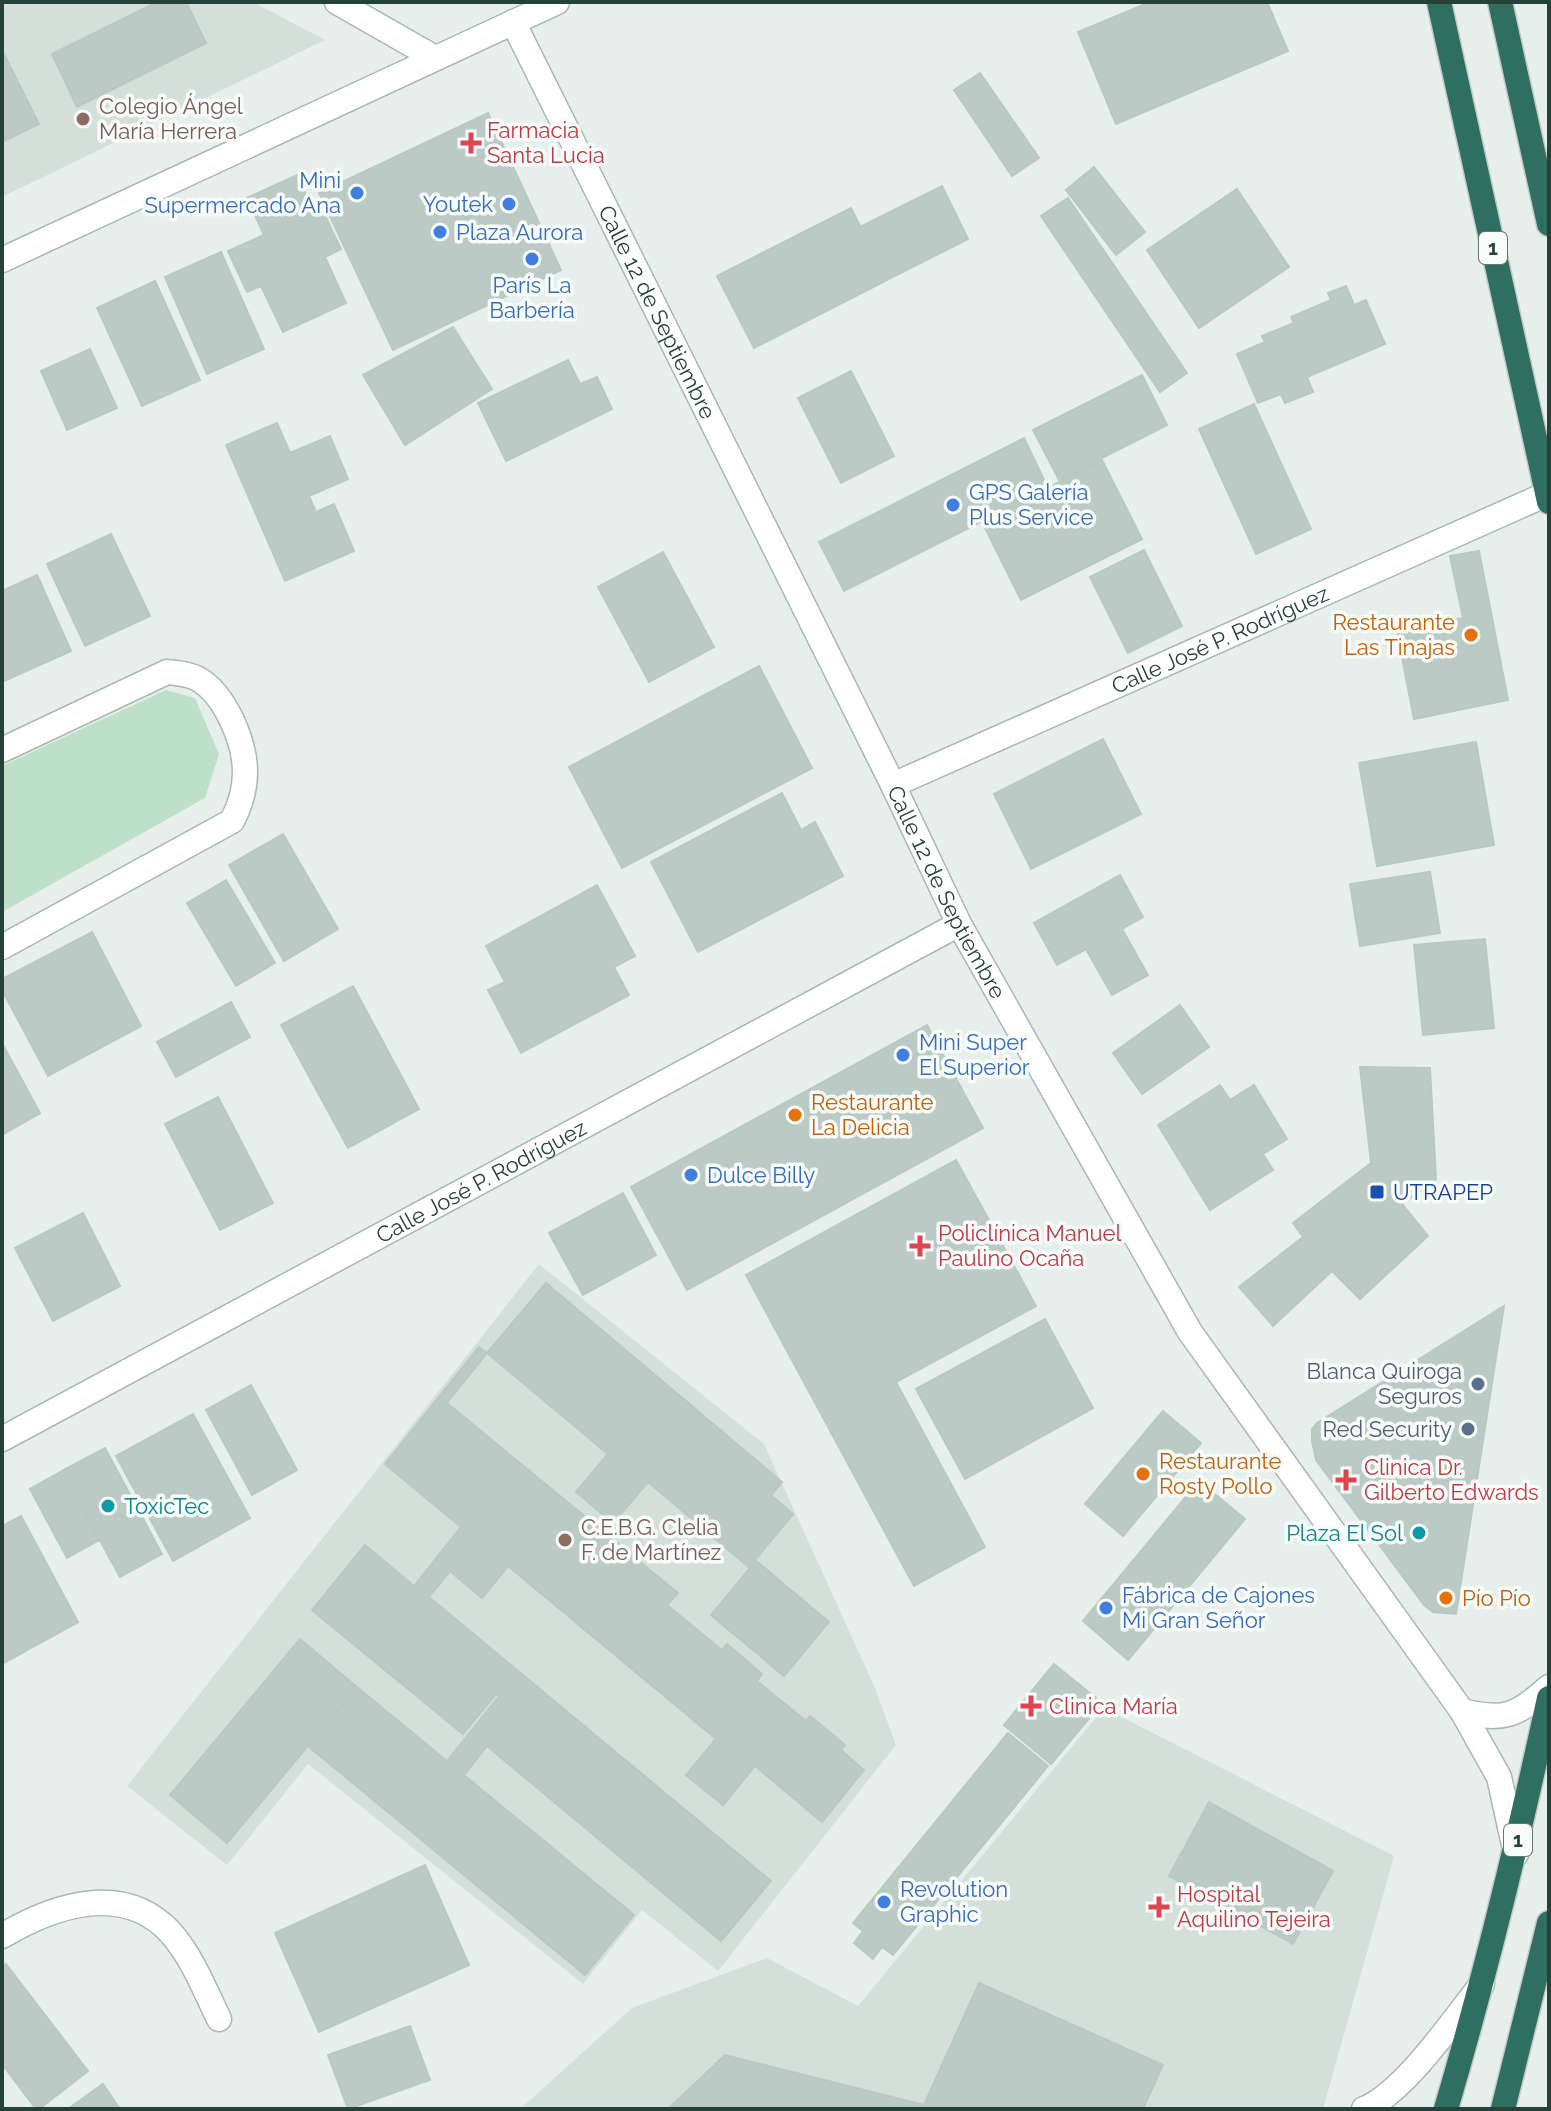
<svg xmlns="http://www.w3.org/2000/svg" width="1551" height="2111" viewBox="0 0 1551 2111" font-family="Raleway,sans-serif">
  <style>
    .built { fill: #d4dfda }
    .green { fill: #bfe0c8 }
    .building { fill: #bbcac4; stroke: #b8c9c2; stroke-width: 2 }
    .lines { fill: none; stroke-linecap: round; stroke-linejoin: round }
    .minor-casing { stroke: #a8b8b2; stroke-width: 27 }
    .highway-casing { stroke: #c2cac8; stroke-width: 27 }
    .minor { stroke: #fff; stroke-width: 24 }
    .highway { stroke: #2f6f62; stroke-width: 24 }
    .education-dot { fill: #8d6e63; stroke: #f7fbf9; stroke-width: 3 }
    .health-dot { fill: #e0444e; stroke: #f7fbf9; stroke-width: 3 }
    .shop-dot { fill: #3f7fe0; stroke: #f7fbf9; stroke-width: 3 }
    .food-dot { fill: #e8710a; stroke: #f7fbf9; stroke-width: 3 }
    .transit-dot { fill: #1a4fb4; stroke: #f7fbf9; stroke-width: 3 }
    .service-dot { fill: #5c6f8a; stroke: #f7fbf9; stroke-width: 3 }
    .culture-dot { fill: #0f9aa8; stroke: #f7fbf9; stroke-width: 3 }
    .labels { text-anchor: middle; stroke-width: 7; stroke-linejoin: round; paint-order: stroke }
    .shield { fill: #f7fbf9; stroke: #637a73; stroke-width: 2 }
    .shield-label { font-size: 20px; font-weight: bold; fill: #24423a }
    .education-label { font-size: 22px; fill: #785e54; stroke: #f7fbf9; text-anchor: start }
    .health-label { font-size: 22px; fill: #be3a42; stroke: #f7fbf9; text-anchor: start }
    .shop-label { font-size: 22px; fill: #366cbe; stroke: #f7fbf9; text-anchor: start }
    .street-label { font-size: 22px; fill: #24423a; stroke: #f7fbf9 }
    .food-label { font-size: 22px; fill: #c56008; stroke: #f7fbf9; text-anchor: start }
    .transit-label { font-size: 22px; fill: #164399; stroke: #f7fbf9; text-anchor: start }
    .service-label { font-size: 22px; fill: #4e5e75; stroke: #f7fbf9; text-anchor: end }
    .culture-label { font-size: 22px; fill: #0d838f; stroke: #f7fbf9; text-anchor: start }
  </style>
  <rect width="100%" height="100%" fill="#e6efeb"/>
  <path class="built" d="M2,2H253L325,40L2,197Z
    M539,1264L764,1444L875,1688L896,1745L718,1971L642,1910L583,1984L308,1764L227,1865L127,1786Z
    M1104,1708L1394,1856L1323,2109H520L632,2008L767,1958L858,2006Z"/>
  <path class="green" d="M166,690L195,698L219,754L205,798L2,912V766Z"/>
  <path class="building" d="M157,2H186L206,43L77,107L52,54Z
    M1150,2H1267L1288,51L1116,124L1078,32Z
    M2,50L39,124L2,142Z
    M980,73L1039,158L1012,176L954,90Z
    M488,113L561,270L393,350L319,193Z
    M1094,167L1145,232L1116,255L1066,190Z
    M297,175L314,213L322,209L341,249L325,257L346,303L283,332L261,286L247,292L228,251L264,235L247,198Z
    M942,186L968,239L887,280L860,227Z
    M1237,189L1289,267L1199,328L1147,250Z
    M1068,198L1187,373L1160,392L1041,216Z
    M851,208L887,280L754,348L717,276Z
    M221,252L264,349L207,374L165,277Z
    M155,281L200,380L142,406L97,308Z
    M1346,286L1354,305L1366,300L1385,344L1307,377L1313,392L1285,403L1281,394L1258,403L1237,354L1265,342L1262,336L1294,323L1291,317L1331,300L1328,293Z
    M453,327L492,389L405,445L363,375Z
    M90,349L117,408L67,430L41,371Z
    M568,360L580,384L597,377L612,409L506,461L478,403Z
    M851,371L894,456L841,483L798,398Z
    M1142,375L1167,425L1059,480L1033,430Z
    M1254,404L1311,529L1256,554L1199,429Z
    M277,423L290,453L330,436L348,479L309,496L316,512L334,504L354,551L285,581L226,445Z
    M1024,438L1048,488L844,591L819,542Z
    M1102,460L1142,539L1021,600L982,522Z
    M111,534L150,616L85,646L47,564Z
    M1144,550L1182,626L1128,653L1090,577Z
    M1479,551L1508,700L1414,719L1397,632L1463,618L1450,556Z
    M663,552L714,647L649,682L598,587Z
    M37,575L71,651L2,682V591Z
    M759,666L812,768L622,868L569,767Z
    M1103,739L1141,814L1031,869L994,794Z
    M1476,742L1494,845L1377,866L1359,763Z
    M782,793L801,830L815,822L843,876L698,952L651,862Z
    M283,834L338,929L284,961L229,865Z
    M1430,872L1440,933L1360,946L1350,884Z
    M1120,875L1143,917L1122,929L1148,975L1112,995L1086,949L1057,965L1034,923Z
    M226,880L275,963L236,986L187,903Z
    M597,885L635,956L614,967L629,995L521,1053L488,990L505,982L486,946Z
    M92,932L141,1026L48,1076L2,990V979Z
    M1485,939L1494,1028L1423,1035L1414,945Z
    M353,986L419,1109L348,1148L281,1025Z
    M231,1002L250,1037L176,1077L157,1042Z
    M1180,1005L1209,1047L1142,1094L1113,1053Z
    M927,1025L983,1128L687,1290L631,1187Z
    M2,1043L40,1113L2,1135Z
    M1360,1067L1430,1068L1436,1179L1402,1204L1428,1236L1360,1299L1332,1271L1273,1326L1239,1287L1303,1237L1293,1223L1371,1163Z
    M1220,1085L1230,1100L1254,1085L1287,1139L1263,1154L1273,1170L1210,1210L1158,1125Z
    M218,1097L273,1203L220,1230L165,1124Z
    M956,1160L1036,1306L896,1382L985,1547L914,1586L746,1275Z
    M623,1193L656,1255L583,1295L549,1233Z
    M83,1213L120,1286L53,1321L15,1248Z
    M546,1283L782,1482L771,1495L793,1514L755,1560L829,1622L784,1676L711,1615L750,1568L648,1482L613,1523L576,1492L608,1454L487,1353Z
    M1504,1306L1456,1614L1433,1612L1424,1605L1316,1460L1312,1441V1429L1317,1423Z
    M1045,1319L1093,1408L965,1479L916,1389Z
    M479,1347L487,1353L447,1403L678,1593L667,1605L722,1650L727,1644L762,1674L757,1681L806,1721L810,1716L845,1745L841,1750L864,1770L822,1822L755,1766L723,1805L686,1775L716,1739L508,1566L482,1598L450,1571L429,1597L771,1881L721,1941L487,1746L464,1775L447,1761L499,1696L496,1694L463,1734L312,1610L365,1545L414,1586L461,1527L385,1464Z
    M251,1385L297,1470L252,1495L206,1410Z
    M1163,1411L1201,1443L1123,1536L1085,1504Z
    M193,1414L250,1518L173,1561L116,1456Z
    M105,1448L162,1554L120,1577L62,1471Z
    M62,1471L99,1540L67,1558L30,1489Z
    M1199,1481L1245,1519L1128,1660L1083,1621Z
    M21,1516L78,1622L2,1664V1526Z
    M300,1639L357,1687L227,1843L170,1795Z
    M1054,1664L1102,1703L1051,1764L1004,1725Z
    M357,1687L634,1915L585,1975L308,1746Z
    M1008,1733L1048,1766L893,1955L882,1947L873,1959L854,1943L863,1931L853,1923Z
    M1209,1802L1333,1871L1293,1944L1169,1876Z
    M425,1865L469,1965L319,2032L275,1933Z
    M6,1964L88,2071L39,2109H36L2,2064V1967Z
    M979,1983L1163,2065L1143,2109H668L725,2055L924,2105Z
    M410,2026L430,2080L348,2109L328,2055Z
    M103,2084L120,2109H68Z"/>
  <g class="lines">
    <g class="minor-casing">
      <g id="minor">
        <path d="M337,2L435,58"/>
        <path id="s1" d="M513,22L893,785L959,924L1190,1332L1462,1711L1499,1777L1516,1854"/>
        <path d="M2,260L557,2"/>
        <path d="M2,750L167,672C177,673 189,674 198,679C225,694 245,742 245,772C245,790 240,806 232,821L2,947"/>
        <path id="s2" d="M893,785L1547,494"/>
        <path id="s3" d="M2,1439L959,924"/>
        <path d="M1462,1711C1505,1722 1517,1715 1549,1687"/>
        <path d="M2,1936C53,1906 123,1881 171,1933C192,1957 205,1990 219,2019"/>
        <path d="M1364,2109C1404,2093 1454,2019 1482,1984"/>
      </g>
    </g>
    <g class="highway-casing">
      <path id="highway" d="M1439,2L1549,502
        M1500,2L1549,224
        M1446,2109C1486,1973 1519,1837 1549,1698
        M1503,2109L1549,1923"/>
    </g>
    <use href="#minor" class="minor"/>
    <use href="#highway" class="highway"/>
  </g>
  <g class="education-dot">
    <circle cx="83" cy="119" r="8"/>
    <circle cx="565" cy="1540" r="8"/>
  </g>
  <g class="health-dot">
    <path d="M467 131h8v8h8v8h-8v8h-8v-8h-8v-8h8z"/>
    <path d="M916 1234h8v8h8v8h-8v8h-8v-8h-8v-8h8z"/>
    <path d="M1342 1468h8v8h8v8h-8v8h-8v-8h-8v-8h8z"/>
    <path d="M1027 1694h8v8h8v8h-8v8h-8v-8h-8v-8h8z"/>
    <path d="M1155 1895h8v8h8v8h-8v8h-8v-8h-8v-8h8z"/>
  </g>
  <g class="shop-dot">
    <circle cx="357" cy="193" r="8"/>
    <circle cx="509" cy="204" r="8"/>
    <circle cx="440" cy="232" r="8"/>
    <circle cx="532" cy="259" r="8"/>
    <circle cx="953" cy="505" r="8"/>
    <circle cx="903" cy="1055" r="8"/>
    <circle cx="691" cy="1175" r="8"/>
    <circle cx="1106" cy="1608" r="8"/>
    <circle cx="884" cy="1902" r="8"/>
  </g>
  <g class="food-dot">
    <circle cx="1471" cy="635" r="8"/>
    <circle cx="795" cy="1115" r="8"/>
    <circle cx="1143" cy="1474" r="8"/>
    <circle cx="1446" cy="1598" r="8"/>
  </g>
  <rect class="transit-dot" x="1369" y="1184" width="16" height="16" rx="4"/>
  <g class="service-dot">
    <circle cx="1478" cy="1384" r="8"/>
    <circle cx="1468" cy="1429" r="8"/>
  </g>
  <g class="culture-dot">
    <circle cx="108" cy="1506" r="8"/>
    <circle cx="1419" cy="1533" r="8"/>
  </g>
  <g class="labels">
    <g class="shield">
      <rect x="1479" y="232" width="28" height="32" rx="6"/>
      <rect x="1504" y="1824" width="28" height="32" rx="6"/>
    </g>
    <g class="shield-label">
      <text x="1493" y="255">1</text>
      <text x="1518" y="1847">1</text>
    </g>
    <g class="education-label">
      <text x="99" y="114">Colegio Ángel<tspan x="99" dy="25">María Herrera</tspan></text>
      <text x="581" y="1535">C.E.B.G. Clelia<tspan x="581" dy="25">F. de Martínez</tspan></text>
    </g>
    <g class="health-label">
      <text x="487" y="138">Farmacia<tspan x="487" dy="25">Santa Lucia</tspan></text>
      <text x="938" y="1241">Policlínica Manuel<tspan x="938" dy="25">Paulino Ocaña</tspan></text>
      <text x="1364" y="1475">Clinica Dr.<tspan x="1364" dy="25">Gilberto Edwards</tspan></text>
      <text x="1049" y="1714">Clinica María</text>
      <text x="1177" y="1902">Hospital<tspan x="1177" dy="25">Aquilino Tejeira</tspan></text>
    </g>
    <g class="shop-label">
      <text x="341" y="188" text-anchor="end">Mini<tspan x="341" dy="25">Supermercado Ana</tspan></text>
      <text x="493" y="212" text-anchor="end">Youtek</text>
      <text x="456" y="240">Plaza Aurora</text>
      <text x="532" y="293" text-anchor="middle">París La<tspan x="532" dy="25">Barbería</tspan></text>
      <text x="969" y="500">GPS Galería<tspan x="969" dy="25">Plus Service</tspan></text>
      <text x="919" y="1050">Mini Super<tspan x="919" dy="25">El Superior</tspan></text>
      <text x="707" y="1183">Dulce Billy</text>
      <text x="1122" y="1603">Fábrica de Cajones<tspan x="1122" dy="25">Mi Gran Señor</tspan></text>
      <text x="900" y="1897">Revolution<tspan x="900" dy="25">Graphic</tspan></text>
    </g>
    <g class="street-label">
      <text dy="8" stroke="none"><textPath href="#s1" startOffset="324">Calle 12 de Septiembre</textPath></text>
      <text dy="8" stroke="none"><textPath href="#s2" startOffset="358">Calle José P. Rodríguez</textPath></text>
      <text dy="8" stroke="none"><textPath href="#s1" startOffset="972">Calle 12 de Septiembre</textPath></text>
      <text dy="8" stroke="none"><textPath href="#s3" startOffset="544">Calle José P. Rodríguez</textPath></text>
    </g>
    <g class="food-label">
      <text x="1455" y="630" text-anchor="end">Restaurante<tspan x="1455" dy="25">Las Tinajas</tspan></text>
      <text x="811" y="1110">Restaurante<tspan x="811" dy="25">La Delicia</tspan></text>
      <text x="1159" y="1469">Restaurante<tspan x="1159" dy="25">Rosty Pollo</tspan></text>
      <text x="1462" y="1606">Pío Pío</text>
    </g>
    <g class="transit-label">
      <text x="1393" y="1200">UTRAPEP</text>
    </g>
    <g class="service-label">
      <text x="1462" y="1379">Blanca Quiroga<tspan x="1462" dy="25">Seguros</tspan></text>
      <text x="1452" y="1437">Red Security</text>
    </g>
    <g class="culture-label">
      <text x="124" y="1514">ToxicTec</text>
      <text x="1403" y="1541" text-anchor="end">Plaza El Sol</text>
    </g>
  </g>
  <rect width="1551" height="2111" fill="none" stroke="#24423a" stroke-width="8"/>
</svg>
